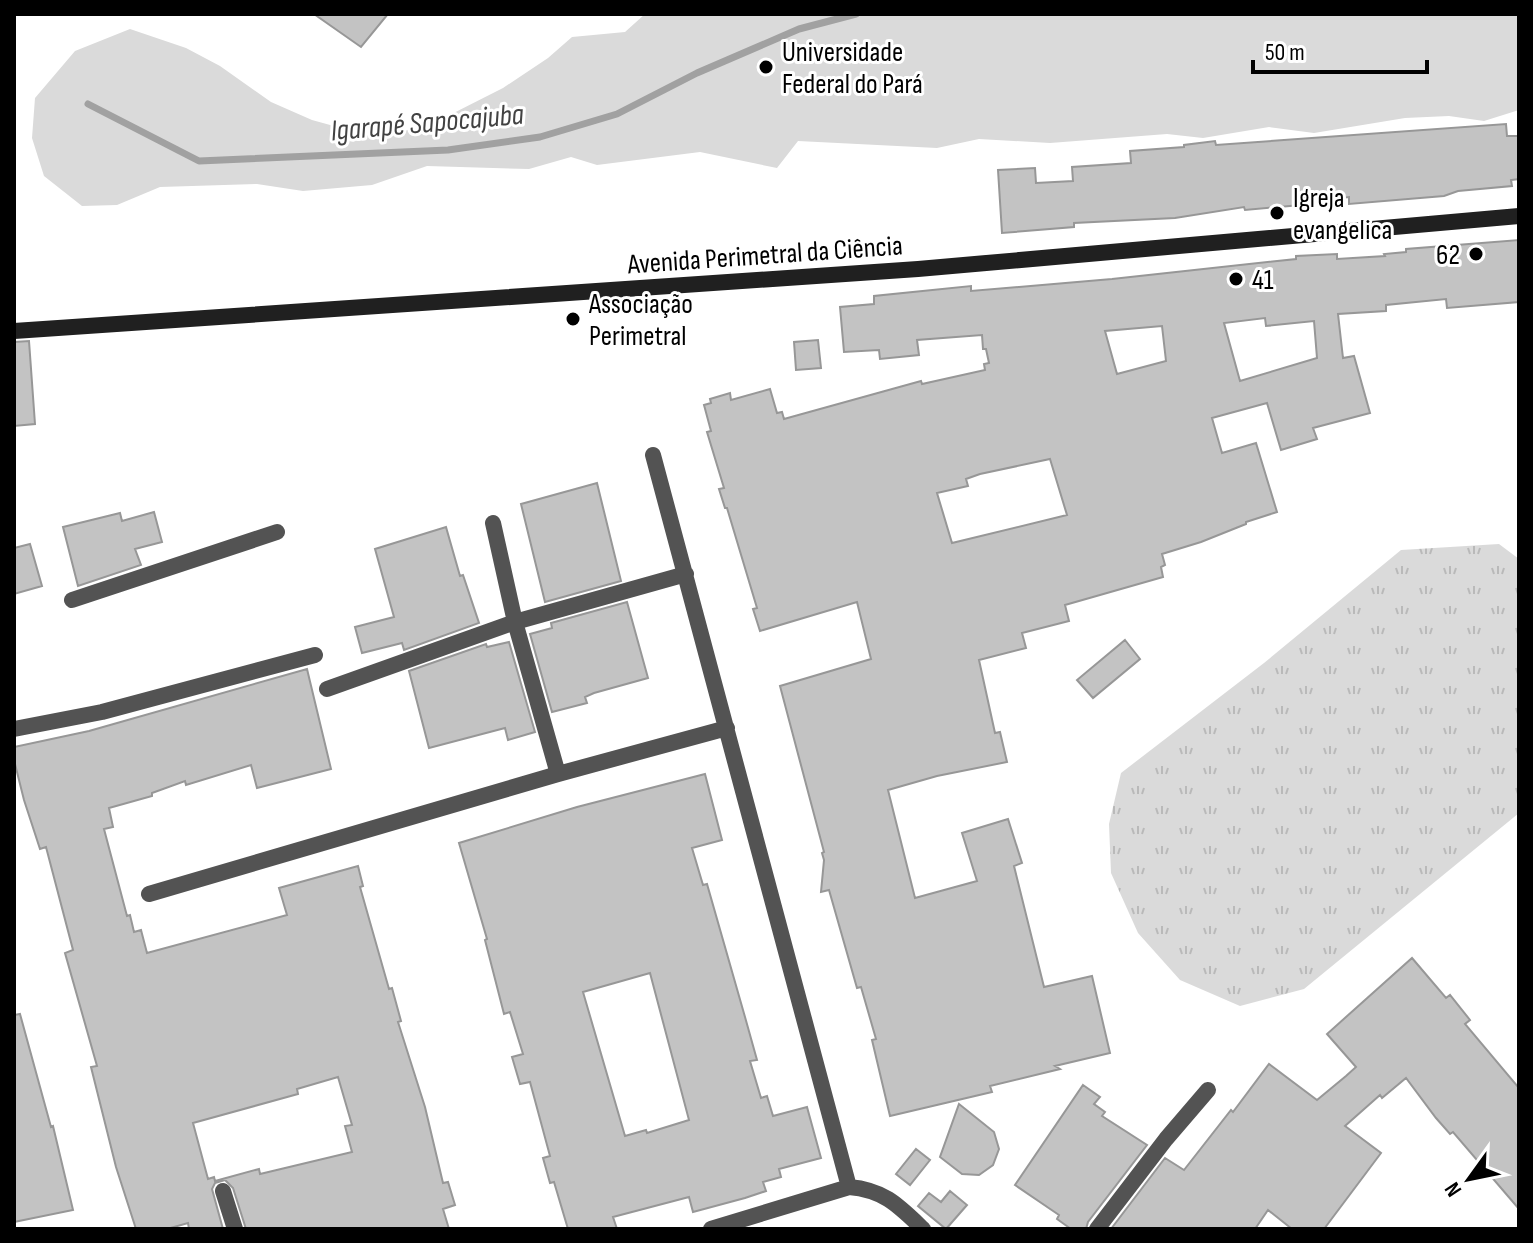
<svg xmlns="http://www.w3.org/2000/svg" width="1533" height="1243" viewBox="0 0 1533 1243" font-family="'Sofia Sans Condensed',sans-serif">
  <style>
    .grass { fill: url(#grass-tufts) }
    .park { fill: #dadada }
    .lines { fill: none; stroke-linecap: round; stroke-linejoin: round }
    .stream { stroke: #a1a1a1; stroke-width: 7 }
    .building { fill: #c3c3c3; stroke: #979797; stroke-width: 2; fill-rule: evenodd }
    .street { stroke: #535353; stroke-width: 16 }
    .secondary { stroke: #202020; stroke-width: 16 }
    .poi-dot { fill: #000; stroke: #fff; stroke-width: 3 }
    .labels { text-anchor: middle; stroke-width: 6; stroke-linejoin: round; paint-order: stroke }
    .poi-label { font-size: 28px; fill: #000; stroke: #fff; text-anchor: start }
    .street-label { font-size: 28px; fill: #000; stroke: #fff }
    .water-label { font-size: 30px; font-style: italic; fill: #424242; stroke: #fff }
  </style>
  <defs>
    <pattern id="grass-tufts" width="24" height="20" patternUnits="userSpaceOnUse" patternTransform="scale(2)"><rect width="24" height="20" fill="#dadada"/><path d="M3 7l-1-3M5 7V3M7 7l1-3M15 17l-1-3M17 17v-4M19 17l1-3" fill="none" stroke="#b9b9b9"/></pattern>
  </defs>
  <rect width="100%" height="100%" fill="#fff"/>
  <path class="grass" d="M1499,544L1519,559V813L1304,989L1240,1006L1180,980L1138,933L1111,873L1109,824L1121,773L1264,663L1401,550Z"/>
  <path class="park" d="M645,14H1519V110L1484,121L1449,116L1405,118L1314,133L1269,127L1203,138L1167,134L1050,143L979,139L937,148L798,141L777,168L700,152L597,165L571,157L529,169L427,166L372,185L303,191L257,184L160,187L117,205L82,206L44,176L32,138L35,98L75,51L130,29L186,48L220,66L271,102L312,120L370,136L426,127L503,88L548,58L572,37L625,32Z"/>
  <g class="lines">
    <path class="stream" d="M88,104L199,161L448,150L540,137L617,114L697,73L799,29L856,14"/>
  </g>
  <path class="building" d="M314,14H388L361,47Z
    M1506,124L1507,136H1519V179L1511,180L1512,186L1458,191L1444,196L1349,204V197L1312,201V204L1245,210L1244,207L1175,218L1074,223V227L1002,233L998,170L1035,168L1036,183L1073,181L1072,167L1131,163L1130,151L1184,147V145L1215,141L1216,145Z
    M1519,240V302L1447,308L1446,299L1386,305V311L1338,314L1343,358L1354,356L1370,413L1313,428L1317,439L1281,450L1267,403L1212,418L1222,453L1256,443L1277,512L1246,522V524L1201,542L1162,554L1165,565L1161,567L1163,577L1065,605L1069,621L1022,633L1026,648L979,660L995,733L1000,732L1007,762L937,776L888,790L915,898L977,881L962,833L1008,819L1022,863L1014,866L1044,987L1092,976L1110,1053L1055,1066L1060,1069L990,1086L992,1092L890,1116L872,1040L876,1039L861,987L857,988L829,890L821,892L824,860L822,853L824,852L780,686L871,659L857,602L760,631L753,609L757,608L727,508H725L719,489L724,488L707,432L711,431L704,405L711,403L710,399L730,393L731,400L770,389L777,413L782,412L784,419L921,381L922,384L985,370L984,364L989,363L986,349H983L982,335L917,340L919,355L880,359L879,350L844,352L840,307L874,304V296L971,286V291L1112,279L1296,259V256L1337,254V259L1385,256L1384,254L1406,252V249ZM1265,318L1266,326L1314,321L1317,358L1240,381L1224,323ZM1162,326L1166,361L1117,374L1105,331ZM1050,459L1067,515L952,543L937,493L968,486L966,479L980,474Z
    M818,340L821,368L796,370L794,342Z
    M29,341L35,424L14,426V342Z
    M597,483L621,581L545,602L521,504Z
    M154,512L162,542L135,549L141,565L78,586L63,527L120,513L122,521Z
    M446,527L460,576L463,575L479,623L404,650L402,643L362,653L355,627L394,617L375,549Z
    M30,544L42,586L14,594V548Z
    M627,602L648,678L594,693L585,697L587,703L552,712L530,634L552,628L551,623Z
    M1125,640L1140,659L1093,698L1077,680Z
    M509,642L535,732L508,740L505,728L429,748L409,671L486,644L487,647Z
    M307,669L331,769L257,788L251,765L186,785L185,781L152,793V796L109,808L113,827L104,829L127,916L130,915L134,932L141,930L147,953L287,915L279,888L358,866L363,886L360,887L389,989L392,988L401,1021L398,1022L425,1107L443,1183L448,1182L455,1205L443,1209L449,1229H246L233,1188L225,1180L215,1183L212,1189L223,1229H189L188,1223L167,1229H136L116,1167L91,1067L97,1066L65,953L73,950L46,847L40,849L24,800L14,760V747L89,731ZM338,1077L352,1125L345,1126L352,1152L260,1174L259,1169L215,1181L214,1177L208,1179L193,1123L298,1094L297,1089Z
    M705,774L722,840L692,848L703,885L707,884L745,1017L757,1060L750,1061L761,1098L767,1096L773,1116L807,1107L821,1158L779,1169L781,1177L763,1182L766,1191L745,1198L693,1212L689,1197L613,1217L617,1229H568L554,1182L550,1183L543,1158L550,1156L530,1082L520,1084L512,1057L523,1054L510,1012L504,1014L485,940L487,939L459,843L577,807ZM650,973L689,1120L647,1133L646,1130L625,1136L583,992Z
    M1412,958L1446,998L1450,995L1470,1020L1465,1024L1519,1088V1209L1453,1132L1450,1134L1436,1118L1406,1078L1382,1098L1380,1095L1345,1126L1381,1153L1324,1229H1292L1268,1210L1255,1229H1111L1165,1158L1184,1170L1231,1110L1233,1112L1269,1064L1317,1100L1346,1076L1356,1067L1327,1034Z
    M20,1014L51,1127L53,1126L73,1210L14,1222V1015Z
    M1083,1085L1100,1097L1094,1104L1105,1112L1102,1116L1147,1145L1088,1222L1086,1229H1071L1057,1219L1059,1215L1015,1185Z
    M959,1104L994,1132L999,1149L993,1165L979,1175L962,1174L940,1157Z
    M916,1149L930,1160L910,1185L896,1174Z
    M950,1191L967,1205L946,1229L918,1206L929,1193L941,1202Z"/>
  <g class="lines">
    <path class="street" d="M653,455L849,1187
      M493,523L515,622L558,774
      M72,600L277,532
      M327,689L515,622L686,574
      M14,729L102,712L315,655
      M149,894L558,774L727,728
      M223,1191L235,1229
      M711,1229L849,1187C884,1190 898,1205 923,1229
      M1097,1229L1166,1139L1208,1090"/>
    <path class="secondary" d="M14,331L918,269L1519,216"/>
  </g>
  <g class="poi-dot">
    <circle cx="766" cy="67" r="8"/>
    <circle cx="1277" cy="213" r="8"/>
    <circle cx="1476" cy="254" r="8"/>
    <circle cx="1236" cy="279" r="8"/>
    <circle cx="573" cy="319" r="8"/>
  </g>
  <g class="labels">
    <g class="poi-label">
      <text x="782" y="61">Universidade<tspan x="782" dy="32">Federal do Pará</tspan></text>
      <text x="1293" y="207">Igreja<tspan x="1293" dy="32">evangelica</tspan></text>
      <text x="1460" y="264" text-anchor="end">62</text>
      <text x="1252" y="289">41</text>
      <text x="589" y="313">Associação<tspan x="589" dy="32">Perimetral</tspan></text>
    </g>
    <g class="street-label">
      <text transform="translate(765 254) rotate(-4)" y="10">Avenida Perimetral da Ciência</text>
    </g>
    <g class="water-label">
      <text transform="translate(427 122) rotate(-5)" y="10">Igarapé Sapocajuba</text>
    </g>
  </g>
  <rect width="1533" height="1243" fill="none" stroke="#000000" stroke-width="32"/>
  <g transform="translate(1469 1179) rotate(237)" stroke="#ffffff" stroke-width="6" paint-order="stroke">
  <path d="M0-6L14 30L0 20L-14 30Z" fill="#000000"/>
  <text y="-12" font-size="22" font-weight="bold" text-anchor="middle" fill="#000000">N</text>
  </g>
  <path d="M1253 60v12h174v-12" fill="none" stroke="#000000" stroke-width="4"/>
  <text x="1265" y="60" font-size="24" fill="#000000" stroke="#ffffff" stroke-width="6" paint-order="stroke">50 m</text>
</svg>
